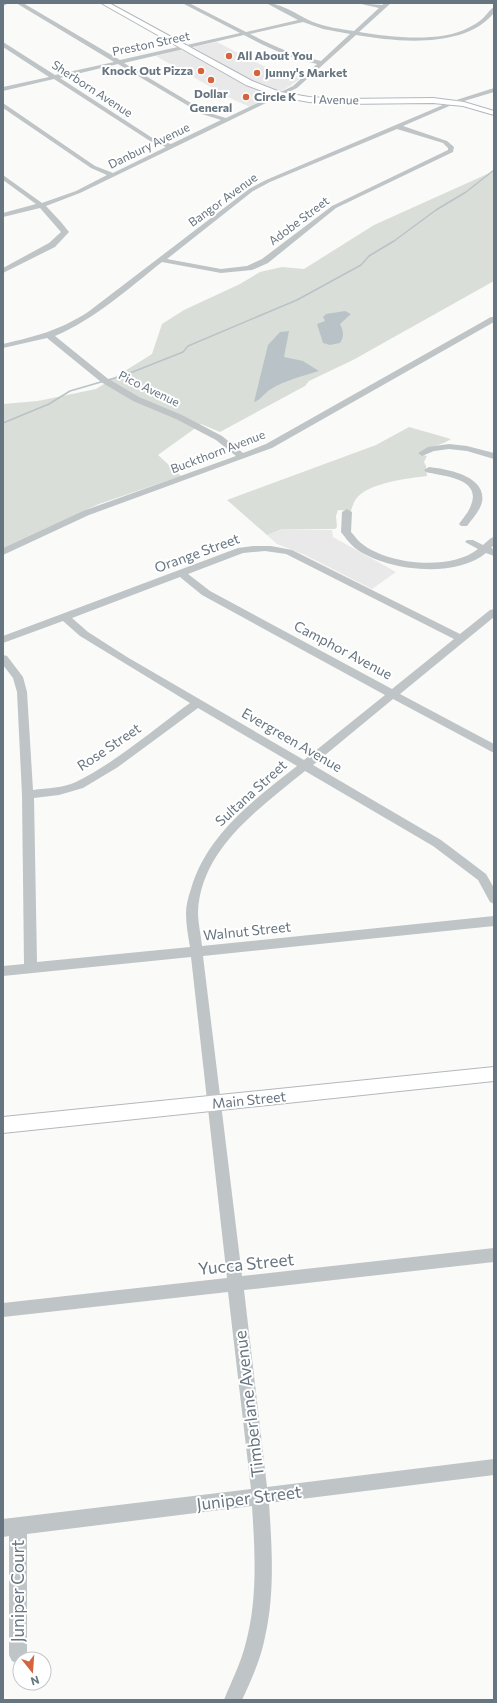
<svg xmlns="http://www.w3.org/2000/svg" width="497" height="1703" viewBox="0 0 497 1703" font-family="Commissioner,sans-serif">
  <style>
    .built { fill: #e8e9e8 }
    .green { fill: #daded8 }
    .water { fill: #b9c3c7 }
    .lines { fill: none; stroke-linecap: round; stroke-linejoin: round }
    .stream { stroke: #b9c3c7; stroke-width: 1.5 }
    .major-casing { stroke: #b3b8bc; stroke-width: 2 }
    .minor { fill: #bfc4c7; fill-rule: evenodd }
    .major { fill: #fff; fill-rule: evenodd }
    .poi-dot { fill: #d4643e; stroke: #fff; stroke-width: 1.5 }
    .labels { text-anchor: middle; stroke-width: 4; stroke-linejoin: round; paint-order: stroke }
    .far-street-label { font-size: 12px; fill: #677580; stroke: #fff }
    .far-poi-label { font-size: 12px; font-weight: bold; fill: #677580; stroke: #fff; text-anchor: start }
    .street-label { font-size: 14px; fill: #677580; stroke: #fff }
    .near-street-label { font-size: 17px; fill: #677580; stroke: #fff }
  </style>
  <rect width="100%" height="100%" fill="#fafaf8"/>
  <path class="built" d="M217,42L277,73L302,77L290,86L281,91H277L263,87L193,47Z
    M180,50L185,51L245,84L272,95L250,107L232,99L156,56Z
    M282,529L332,530L333,537L396,572L372,589L305,555L277,544L267,535Z"/>
  <path class="green" d="M494,171V281L353,360L309,381L305,386L220,432L201,424L158,455L181,476L99,504L3,548V404L38,401L96,389L152,354L162,324L184,310L240,284L260,272L282,267L304,269L374,225Z
    M409,427L451,439C441,446 429,446 419,454L427,456L424,462L426,466L427,476C409,478 367,483 356,499C354,502 352,507 351,511L338,510L336,516L337,527L335,529H282L267,535L227,500L376,445Z"/>
  <path class="water" d="M345,311L351,314L340,324C343,331 345,335 340,343L330,345L323,343L317,324L325,321L323,317L326,314Z
    M289,331L284,357L303,361L319,371C303,376 286,380 271,389C265,392 262,399 254,402L268,345L280,332Z"/>
  <g class="lines">
    <path class="stream" d="M3,423L49,404L70,391L125,375L183,352L188,346L297,300L361,265L369,256L394,241L436,210L466,192L494,170"/>
    <g class="major-casing">
      <path id="major" d="M101,3H109L252,81L280,92L309,97L340,99L433,98L464,102L494,111V115L463,106L433,103L340,104L309,102L276,96L246,85Z
        M494,1067V1081L3,1133V1117Z"/>
    </g>
    <path class="minor" d="M3,3H9L3,6Z
      M16,3H23L120,60L240,33L182,3H189L246,32L298,20L266,3C282,3 299,16 313,22C326,27 340,29 354,31L379,8L357,3L382,5L385,3H391L359,32C390,37 439,43 468,28C472,26 477,23 481,20C486,16 489,10 494,7V13C464,49 398,42 356,35L297,88L80,193L46,206L61,222L69,232L55,247L3,273V268L49,243L61,232L40,208L3,217V213L36,204L3,180V175L42,203L76,191L107,175L91,168L3,108V103L95,166L113,173L166,147L150,141L54,79L3,91V87L49,77L3,47V42L55,75L114,62ZM303,22L323,29L350,34L321,61C293,55 275,47 250,34ZM244,35C271,49 288,57 317,64L293,86L226,118L206,112L124,63ZM118,64L202,114L221,120L171,144L154,139L60,78Z
      M494,88V92L454,104L403,126L447,141L454,147L453,152L336,208L268,263L252,270L221,273L162,262C128,289 95,319 55,336L107,378L139,397L182,415L222,436L243,453L266,444L491,317H494V322L272,448L89,515L3,555V548L83,511L236,456L216,440L176,419L133,401L101,382L47,338L3,348V344C37,336 58,331 88,312L249,189L266,180L450,102ZM397,129L443,143L448,148V150L332,206L262,259L247,266L221,269L167,259L253,191L270,182Z
      M449,444L467,446L494,453V459L467,451L449,449L434,451L422,456L418,453L428,447Z
      M429,467C447,469 487,476 482,502C480,511 472,519 467,526H461L459,524C463,518 469,512 471,505C482,478 442,476 426,472L424,470Z
      M347,509L352,512L351,532C354,535 357,540 361,543C387,565 451,571 478,549L465,542L467,540H473L483,545L491,538L494,537V545L491,548L494,549V556L486,553C455,579 386,571 355,548C350,544 345,537 341,532L342,512Z
      M253,546H271L292,550L460,634L490,610L494,609V617L400,694L494,744V753L393,699L313,765L441,840L486,874L494,888V904L490,902L478,880L433,846L305,771C260,808 201,848 198,912C198,923 201,935 202,946L494,916V926L203,956L242,1276L494,1248V1262L244,1290L267,1487L494,1459V1475L269,1503C272,1548 275,1593 265,1637C261,1659 251,1680 242,1700H224C231,1682 240,1665 245,1646C258,1601 255,1552 252,1506L27,1534V1655L25,1659H20V1663L18,1664L12,1661L9,1655V1536L3,1537V1519L251,1489L228,1292L3,1317V1303L227,1278L191,957L3,976V966L24,964L22,795L17,692L13,678L3,665V655L7,656L23,677L27,692L33,790C47,788 63,788 76,782C115,763 154,729 190,703L80,636L63,621L3,643V636L238,548ZM265,551L286,554L454,639L392,689L210,591L188,574L243,553ZM180,577L202,595L385,695L304,760L127,657L88,632L72,618ZM198,708L297,766C254,800 207,834 191,889C188,897 186,906 186,913C186,924 188,936 190,947L37,962L34,798L59,795L83,788L118,767Z"/>
    <use href="#major" class="major"/>
  </g>
  <g class="poi-dot">
    <circle cx="229" cy="56" r="4"/>
    <circle cx="201" cy="71" r="4"/>
    <circle cx="257" cy="73" r="4"/>
    <circle cx="211" cy="80" r="4"/>
    <circle cx="246" cy="97" r="4"/>
  </g>
  <g class="labels">
    <g class="far-street-label">
      <text transform="translate(151 44) rotate(-12)" y="4">Preston Street</text>
      <text transform="translate(92 89) rotate(33)" y="4">Sherborn Avenue</text>
      <text transform="translate(336 100) rotate(1)" y="4">I Avenue</text>
      <text transform="translate(149 146) rotate(-26)" y="4">Danbury Avenue</text>
      <text transform="translate(223 200) rotate(-36)" y="4">Bangor Avenue</text>
      <text transform="translate(299 221) rotate(-37)" y="4">Adobe Street</text>
      <text transform="translate(149 389) rotate(26)" y="4">Pico Avenue</text>
      <text transform="translate(218 452) rotate(-21)" y="4">Buckthorn Avenue</text>
    </g>
    <g class="far-poi-label">
      <text x="237" y="60">All About You</text>
      <text x="193" y="75" text-anchor="end">Knock Out Pizza</text>
      <text x="265" y="77">Junny's Market</text>
      <text x="211" y="98" text-anchor="middle">Dollar<tspan x="211" dy="14">General</tspan></text>
      <text x="254" y="101">Circle K</text>
    </g>
    <g class="street-label">
      <text transform="translate(197 553) rotate(-20)" y="5">Orange Street</text>
      <text transform="translate(343 650) rotate(28)" y="5">Camphor Avenue</text>
      <text transform="translate(292 740) rotate(30)" y="5">Evergreen Avenue</text>
      <text transform="translate(109 747) rotate(-34)" y="5">Rose Street</text>
      <text transform="translate(251 793) rotate(-42)" y="5">Sultana Street</text>
      <text transform="translate(247 931) rotate(-6)" y="5">Walnut Street</text>
      <text transform="translate(249 1100) rotate(-6)" y="5">Main Street</text>
    </g>
    <g class="near-street-label">
      <text transform="translate(246 1264) rotate(-6)" y="6">Yucca Street</text>
      <text transform="translate(249 1404) rotate(-97)" y="6">Timberlane Avenue</text>
      <text transform="translate(249 1498) rotate(-7)" y="6">Juniper Street</text>
      <text transform="translate(18 1591) rotate(-90)" y="6">Juniper Court</text>
    </g>
  </g>
  <rect width="497" height="1703" fill="none" stroke="#677580" stroke-width="8"/>
  <g transform="translate(32 1671) rotate(163)"><circle r="19" fill="#ffffff" stroke="#c2c8cc"/>
  <path d="M0-3L7 15L0 10L-7 15Z" fill="#d4643e"/>
  <text y="-6" font-size="11" font-weight="bold" text-anchor="middle" fill="#677580">N</text>
  </g>
</svg>
